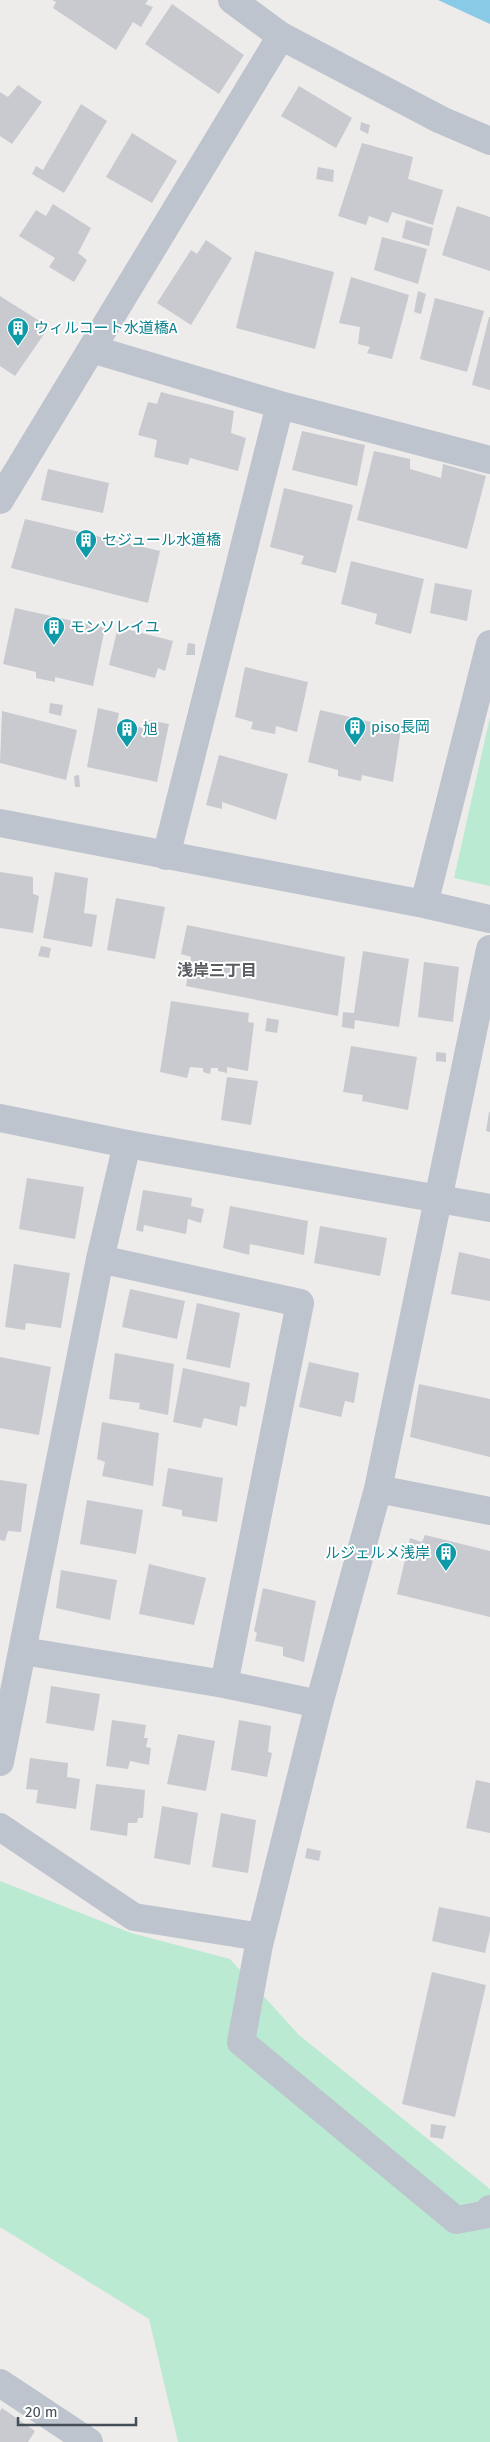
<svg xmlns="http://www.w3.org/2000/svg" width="490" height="2442" viewBox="0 0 490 2442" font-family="'Fira Sans','Noto Sans JP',sans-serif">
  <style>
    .green { fill: #baebd2 }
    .water { fill: #89cae6 }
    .building { fill: #c8cad0 }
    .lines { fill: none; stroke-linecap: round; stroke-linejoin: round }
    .minor { stroke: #bdc4cd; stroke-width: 28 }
    .tertiary { stroke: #bdc4cd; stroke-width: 28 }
    .labels { text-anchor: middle; stroke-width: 4; stroke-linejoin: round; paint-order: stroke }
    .culture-label { font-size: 15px; fill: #0d838f; stroke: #fff; text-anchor: start }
    .neighbourhood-label { font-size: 16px; font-weight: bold; fill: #585b60; stroke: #fff }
  </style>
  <rect width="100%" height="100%" fill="#eeebeb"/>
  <path class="green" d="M490,717V886L454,878Z
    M0,1881L131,1933L230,1959L299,2035L490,2189V2442H178L149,2319L0,2227Z"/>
  <path class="water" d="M438,0H490V24Z"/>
  <path class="building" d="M52,0H148L145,4L153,7L141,27L133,22L116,50L53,8L56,2Z
    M172,4L244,55L219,94L145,44Z
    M18,85L42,102L12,144L0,136V92L8,97Z
    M299,86L352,118L336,148L281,116Z
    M81,104L107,121L64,193L32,174L36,166L43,170Z
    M361,122L370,125L368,134L360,130Z
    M132,133L177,161L152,203L106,177Z
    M362,143L413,157L408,179L443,190L433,225L392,212L388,223L369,216L366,225L338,216Z
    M318,167L334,170L333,182L316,179Z
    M53,204L91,228L78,253L87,260L74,282L49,267L55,258L19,236L36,210L46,216Z
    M457,206L490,217V271L442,255Z
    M406,220L433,228L429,246L402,238Z
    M382,237L427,249L418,284L374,270Z
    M206,240L232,258L191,325L157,303L191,250L197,254Z
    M255,251L334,272L315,349L236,328Z
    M351,277L409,295L392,359L367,353L370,347L358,344L360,327L339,323Z
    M418,291L426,294L421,314L414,312Z
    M0,296L49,327L15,376L0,366Z
    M435,298L484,311L467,372L420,359Z
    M489,317H490V390L472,385Z
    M161,392L234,411L231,433L246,438L238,471L190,458L188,465L154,457L157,440L138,435L148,402L157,404Z
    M302,431L365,445L357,486L292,470Z
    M374,451L410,459V469L441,478L443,464L486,476L467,549L357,520Z
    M48,469L109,483L103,513L41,500Z
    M284,488L353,505L336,573L301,564L304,556L270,547Z
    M25,519L160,551L148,603L11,568Z
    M351,561L424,579L411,634L375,624L377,614L341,604Z
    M435,583L472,590L467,621L430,613Z
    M15,608L105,628L93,686L55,677V682L36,678V672L3,664Z
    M118,627L173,641L165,671L158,668L155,678L109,665Z
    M188,643L195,644V655H186Z
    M245,667L308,682L297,732L276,726L275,734L251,729L253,722L235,717Z
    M50,703L63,705L61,716L49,713Z
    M98,708L119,713L117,723L148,729L149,720L169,724L157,782L87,767Z
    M320,710L401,729L393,782L362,775L361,781L338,776V770L308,762Z
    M2,711L77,730L66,780L0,763Z
    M219,755L288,774L276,820L222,802V809L206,805Z
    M79,775L80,787H75L74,776Z
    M0,872L33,877V894L39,896L33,933L0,928Z
    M55,872L88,878L84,913L97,915L92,947L43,938Z
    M116,898L165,907L155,959L107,950Z
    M187,925L345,957L338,1016L186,986L191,957L181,954Z
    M41,946L51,948L49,958L38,956Z
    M363,951L409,959L399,1027L355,1020L354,1029L342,1027L343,1012L354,1013Z
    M424,962L459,967L453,1022L418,1017Z
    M171,1001L249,1013L248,1022L254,1023L248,1071L227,1067V1073L218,1071V1068H211L210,1074L203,1072V1068L190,1067L187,1078L160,1072Z
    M267,1018L279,1020L277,1033L265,1031Z
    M351,1046L417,1057L408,1110L362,1101L363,1095L343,1092Z
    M436,1052L446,1053V1062L436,1061Z
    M227,1077L258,1081L251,1125L221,1120Z
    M489,1112H490V1132L486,1131Z
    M27,1178L84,1187L75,1239L19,1229Z
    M143,1190L192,1198L191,1206L204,1209L201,1223L188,1219L186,1234L144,1225L143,1232L136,1230Z
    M230,1206L308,1221L304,1255L250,1244L249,1255L223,1248Z
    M320,1226L387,1238L380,1276L314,1263Z
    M459,1252L490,1259V1301L451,1294Z
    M14,1264L70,1273L61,1328L26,1323L25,1330L5,1327Z
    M130,1289L185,1301L177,1339L122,1327Z
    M197,1303L240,1313L230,1368L186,1359Z
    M115,1353L174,1364L168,1415L139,1409L140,1403L109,1399Z
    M0,1357L51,1367L39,1435L0,1428Z
    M309,1362L359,1373L354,1403L345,1401L341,1417L299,1407Z
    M183,1368L250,1383L246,1407L240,1406L237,1426L204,1418L201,1428L173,1422Z
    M419,1384L490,1399V1457L410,1437Z
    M102,1422L159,1433L153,1486L102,1476L105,1462L97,1459Z
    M168,1468L223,1478L217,1522L182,1516V1510L162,1506Z
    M0,1480L27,1484L21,1532L8,1531L5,1541L0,1540Z
    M87,1500L143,1510L136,1554L80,1544Z
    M425,1535L490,1551V1617L397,1594L410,1538L422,1542Z
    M149,1564L206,1578L194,1625L139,1614Z
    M61,1570L117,1580L110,1620L56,1608Z
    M263,1588L316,1601L304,1662L283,1656V1647L255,1641L257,1633L254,1631Z
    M51,1686L100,1694L94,1731L46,1723Z
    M112,1720L146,1725L144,1738H148L146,1747L151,1748L149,1765L130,1761L128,1769L106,1766Z
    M239,1720L271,1726L268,1752L272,1753L267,1777L231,1770Z
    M178,1734L215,1741L206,1791L167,1784Z
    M30,1758L68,1763L67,1777L80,1779L76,1809L36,1803L38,1790L26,1789Z
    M476,1780L490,1783V1833L466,1828Z
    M96,1784L145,1790L143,1818H138L137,1823H128L127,1836L90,1830Z
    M162,1806L198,1813L190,1865L154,1858Z
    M221,1813L256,1820L248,1873L212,1867Z
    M307,1848L321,1851L319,1861L305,1858Z
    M439,1907L490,1917V1931L485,1953L432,1941Z
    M432,1972L486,1985L455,2117L402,2104Z
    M431,2124L446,2126L443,2139L430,2137Z
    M2,2408L35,2431L28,2442H0V2411Z"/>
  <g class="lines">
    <path class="minor" d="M92,349L280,405L490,460
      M0,500L281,36
      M0,823L424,904L490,919
      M166,856L280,405
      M424,904L490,644
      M490,949L378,1489L319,1704L259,1945L241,2042L456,2220L489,2214L490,2209
      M100,1259L300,1303L224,1684
      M378,1489L490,1511
      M23,1651L224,1684L319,1704
      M0,1762L100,1259L127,1144
      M0,1827L134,1917L261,1937
      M0,2383L89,2442"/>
    <path class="tertiary" d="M232,0L281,36L441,120L490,141
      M0,1118L127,1144L490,1208"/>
  </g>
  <defs>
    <g id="building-pin" transform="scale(1.125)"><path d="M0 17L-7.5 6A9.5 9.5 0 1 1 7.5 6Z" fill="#0f9aa8" stroke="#fff"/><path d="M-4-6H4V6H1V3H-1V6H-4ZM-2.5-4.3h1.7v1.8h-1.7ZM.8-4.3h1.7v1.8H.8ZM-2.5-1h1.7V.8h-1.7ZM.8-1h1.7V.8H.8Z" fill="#fff"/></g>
  </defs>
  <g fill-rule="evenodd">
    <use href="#building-pin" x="18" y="328"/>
    <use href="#building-pin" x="86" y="540"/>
    <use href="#building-pin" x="54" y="627"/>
    <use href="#building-pin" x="355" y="727"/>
    <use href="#building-pin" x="127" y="729"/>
    <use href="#building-pin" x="446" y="1553"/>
  </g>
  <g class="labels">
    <g class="culture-label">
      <text x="34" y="333">ウィルコート水道橋A</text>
      <text x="102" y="545">セジュール水道橋</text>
      <text x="70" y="632">モンソレイユ</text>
      <text x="371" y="732">piso長岡</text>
      <text x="143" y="734">旭</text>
      <text x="430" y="1558" text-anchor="end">ルジェルメ浅岸</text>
    </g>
    <g class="neighbourhood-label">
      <text x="217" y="976">浅岸三丁目</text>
    </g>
  </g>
  <path d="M18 2417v8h118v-8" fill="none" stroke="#454d57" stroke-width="2.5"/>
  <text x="25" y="2417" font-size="15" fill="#454d57" stroke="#ffffff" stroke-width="4" paint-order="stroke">20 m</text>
</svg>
